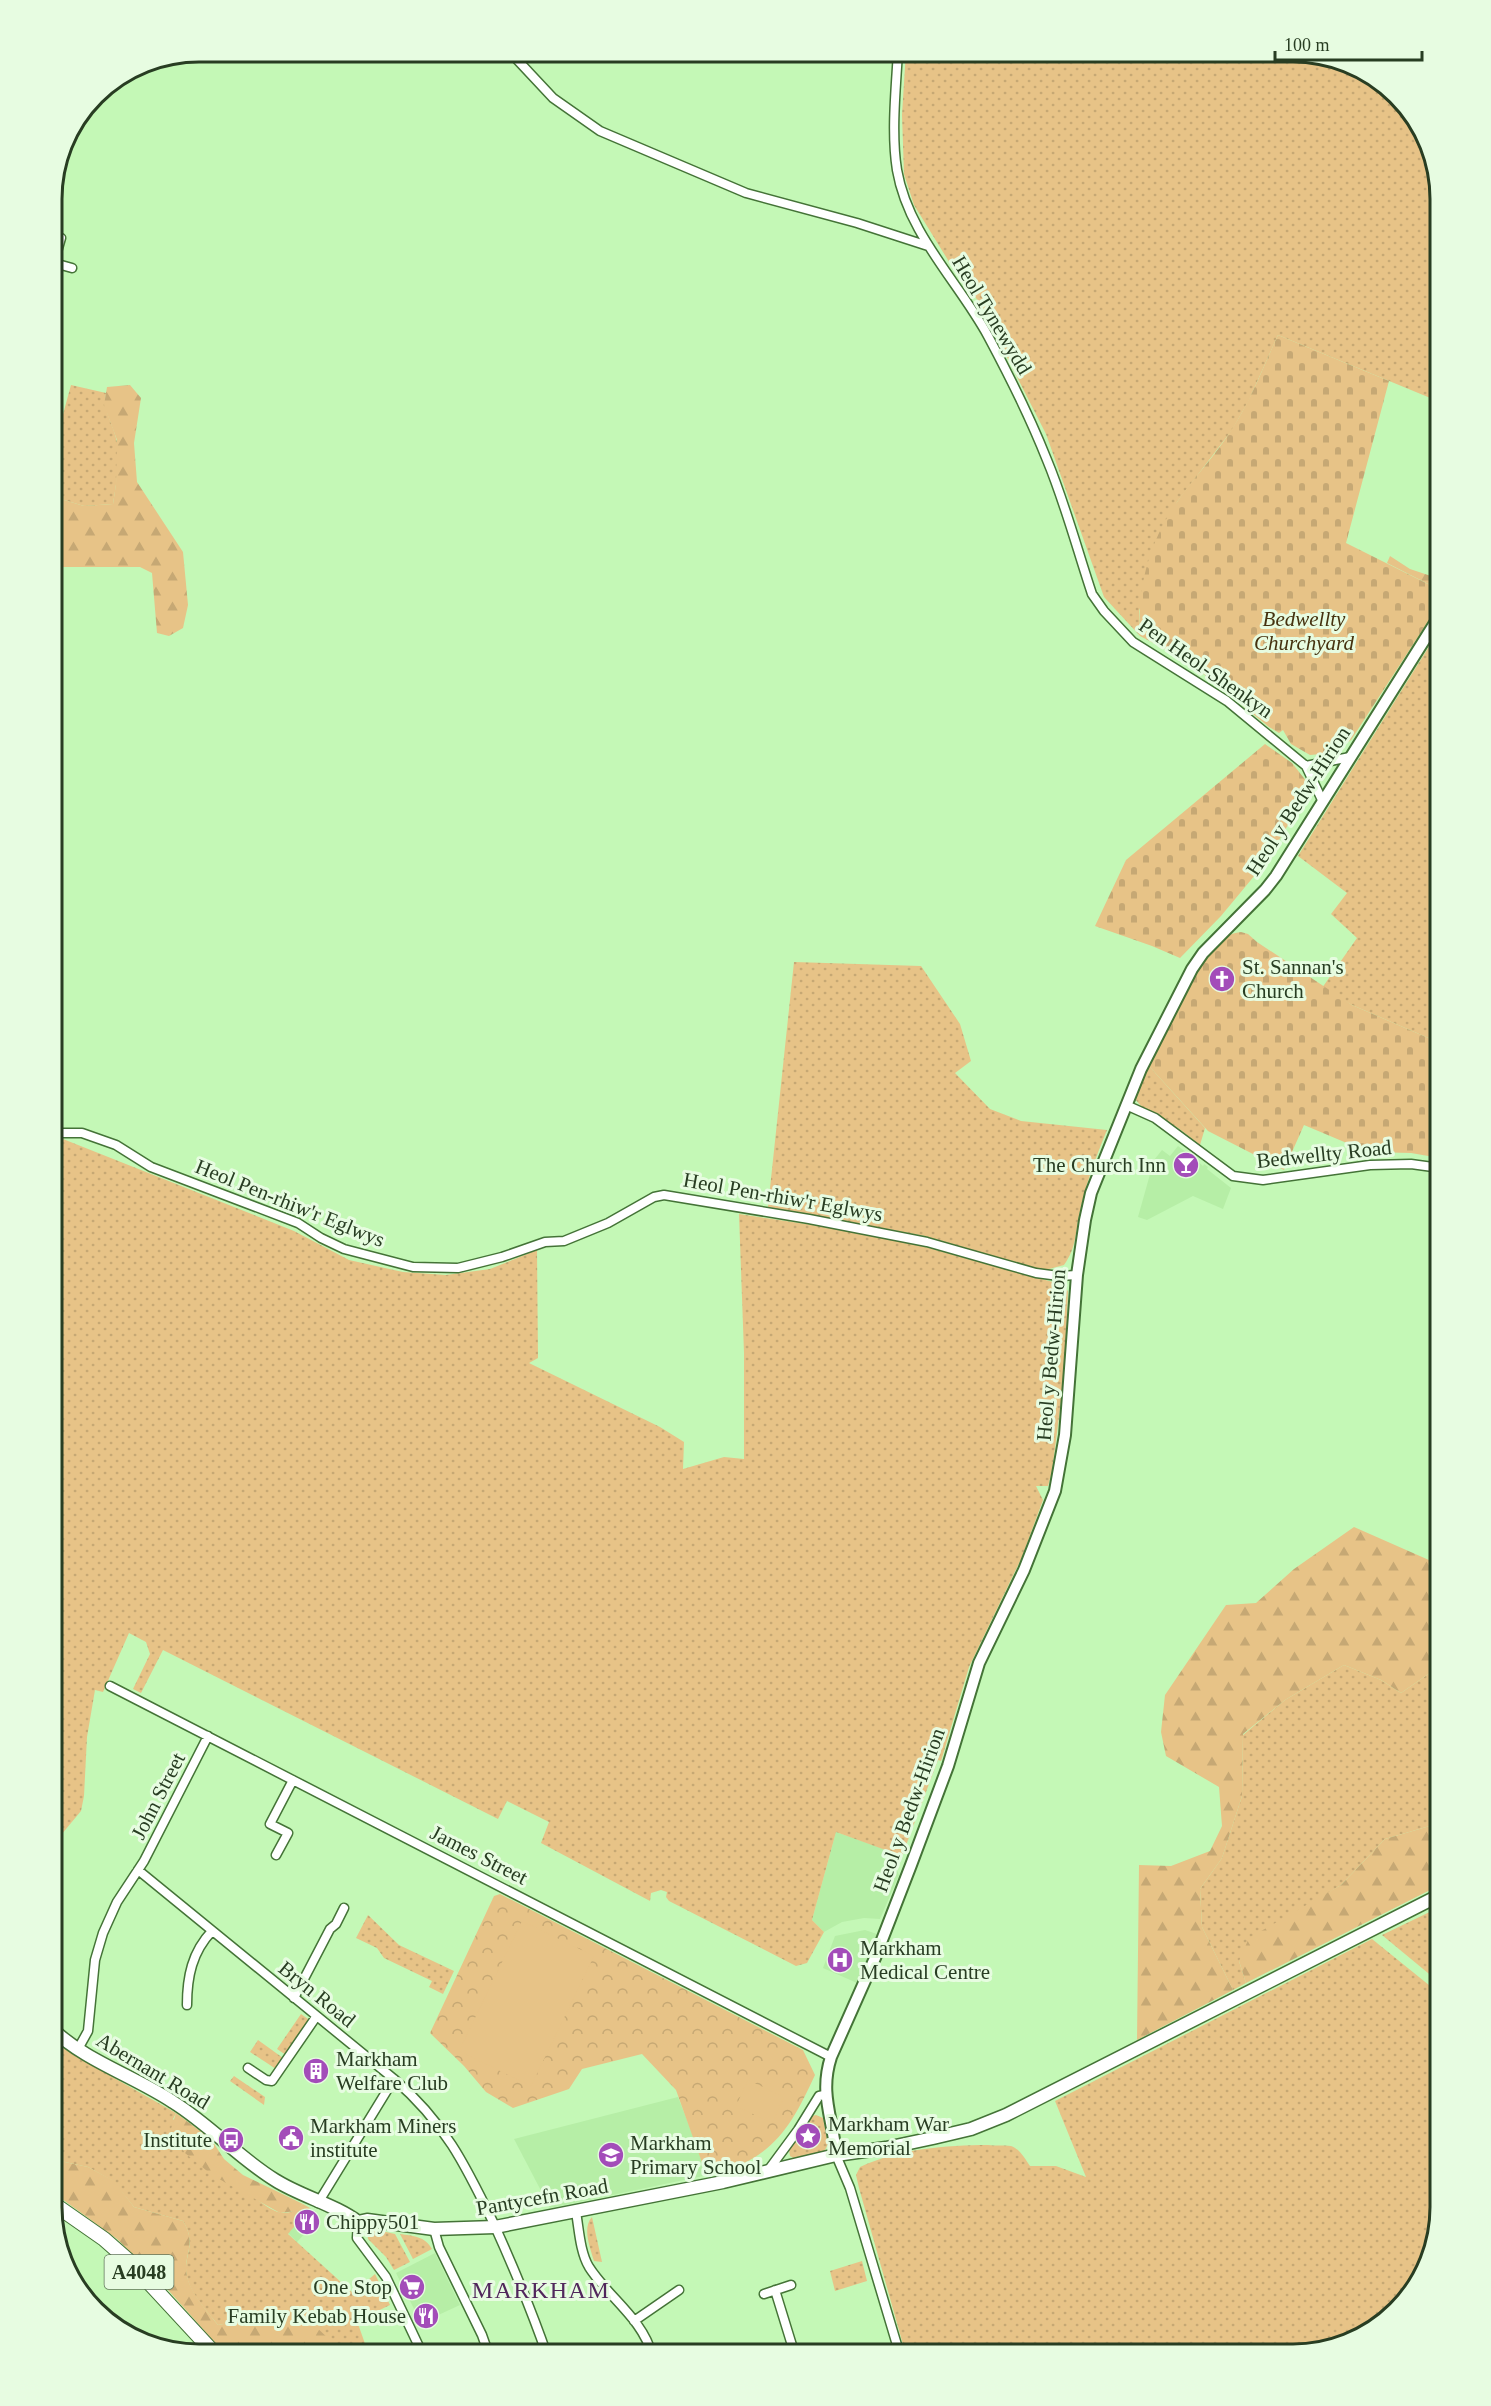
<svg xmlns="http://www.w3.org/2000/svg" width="1491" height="2406" viewBox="0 0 1491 2406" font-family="'Times New Roman',serif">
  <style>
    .built { fill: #b6eea6 }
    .grass { fill: url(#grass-dots) }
    .forest { fill: url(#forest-firs) }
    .cemetery { fill: url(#cemetery-stones) }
    .park { fill: url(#park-crowns) }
    .garden { fill: #e7c387 }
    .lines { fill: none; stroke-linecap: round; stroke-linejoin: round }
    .minor-casing { stroke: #447337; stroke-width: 11 }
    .tertiary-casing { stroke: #447337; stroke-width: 14 }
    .secondary-casing { stroke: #447337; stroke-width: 15 }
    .primary-casing { stroke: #447337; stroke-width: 16 }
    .minor { stroke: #fff; stroke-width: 8 }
    .tertiary { stroke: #fff; stroke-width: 10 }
    .secondary { stroke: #fff; stroke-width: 12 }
    .primary { stroke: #fff; stroke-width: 14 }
    .labels { text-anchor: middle; stroke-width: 6; stroke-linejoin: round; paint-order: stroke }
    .shield { fill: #e7fce1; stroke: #61765b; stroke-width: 1.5 }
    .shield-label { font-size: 20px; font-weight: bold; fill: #283d22 }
    .street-label { font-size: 21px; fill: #283d22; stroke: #e7fce1 }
    .park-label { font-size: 21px; font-style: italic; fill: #45320f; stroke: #e7fce1 }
    .poi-label { font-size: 21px; fill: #283d22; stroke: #e7fce1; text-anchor: start }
    .quarter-label { font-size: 24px; letter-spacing: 1.5px; fill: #51275c; stroke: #e7fce1 }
    .rim { fill: none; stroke: #283d22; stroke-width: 3 }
  </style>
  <defs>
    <pattern id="grass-dots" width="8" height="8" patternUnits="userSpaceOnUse" patternTransform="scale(1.5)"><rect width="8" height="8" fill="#e7c387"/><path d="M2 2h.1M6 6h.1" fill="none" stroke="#c6a874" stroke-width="1.8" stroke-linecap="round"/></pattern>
    <pattern id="forest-firs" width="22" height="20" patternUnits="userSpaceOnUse" patternTransform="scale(1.5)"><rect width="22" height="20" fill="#e7c387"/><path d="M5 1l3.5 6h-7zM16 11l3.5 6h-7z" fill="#c6a874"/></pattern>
    <pattern id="cemetery-stones" width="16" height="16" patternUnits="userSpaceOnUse" patternTransform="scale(1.5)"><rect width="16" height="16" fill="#e7c387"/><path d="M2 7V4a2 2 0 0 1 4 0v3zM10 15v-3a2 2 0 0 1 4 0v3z" fill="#c6a874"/></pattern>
    <pattern id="park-crowns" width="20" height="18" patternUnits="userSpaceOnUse" patternTransform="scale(1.5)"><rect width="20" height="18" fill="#e7c387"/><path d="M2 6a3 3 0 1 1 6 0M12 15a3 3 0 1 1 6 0" fill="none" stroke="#c6a874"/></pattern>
  </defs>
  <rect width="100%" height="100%" fill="#c4f8b6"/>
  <path class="built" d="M1178,1146L1192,1157L1194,1155L1198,1158L1196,1160L1203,1166L1204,1164L1208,1167L1207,1169L1231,1188L1223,1209L1193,1196L1147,1220L1138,1217L1154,1160L1162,1150L1170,1156Z
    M836,1832L887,1850L883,1858L894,1864L899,1875L880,1919L864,1918L842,1922L824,1932L812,1920Z
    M865,1930L877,1934L857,1983L823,1968L835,1936Z
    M678,2097L694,2138L705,2171L703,2176L550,2208L514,2139Z
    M310,2208L320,2217L297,2242L288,2233Z
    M435,2253L460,2305L421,2323L396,2273Z"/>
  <path class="grass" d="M906,51H1303L1374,76L1425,133L1440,198V402L1278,335L1248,402L1232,430L1177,502L1139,611L1140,636L1104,597L1046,434L979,302L951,265L914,205L904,174L902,115Z
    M71,385L106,393C103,410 112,422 116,438C121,456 116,486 113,504L84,506L51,496V452L53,451Z
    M1440,629V1043L1352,1005L1322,988L1357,938L1331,914L1347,893L1298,856Z
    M794,962L921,966L960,1024L971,1061L955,1073L990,1109L1021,1121L1107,1130C1096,1157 1086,1183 1080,1211C1075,1232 1077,1247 1064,1265L1049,1269H1038L925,1236L768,1207Z
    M51,1048L56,1050L57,1128L51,1129Z
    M1149,1066L1205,1128L1200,1145L1178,1128L1141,1106L1135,1099V1092Z
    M63,1139L294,1231L349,1260L403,1272L446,1275L490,1269L537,1250L538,1358L529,1363L660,1427L684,1442L683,1469L724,1457L744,1459V1353L739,1214L833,1228L925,1247L1060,1284L1068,1291L1065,1370L1052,1471L1048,1486H1036L1043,1500L1022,1557L969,1667L941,1761L938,1760L902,1856L836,1832L812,1920L824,1932L807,1963L796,1966L669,1901L666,1897L667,1892L661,1890L651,1893L650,1901L541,1843L549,1822L507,1801L498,1819L163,1650L141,1693L133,1689L150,1654L146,1642L129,1633L103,1692L95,1690L87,1737L84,1796L81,1811L51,1847V1141Z
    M1344,1665L1381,1680L1401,1693L1440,1666V1823L1385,1839L1341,1885L1304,1908L1239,1961L1246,1983L1233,1990L1202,1927L1200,1889L1222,1858L1242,1796L1243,1735L1285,1700Z
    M1440,1907V1983L1382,1935Z
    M368,1915L399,1945L454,1971L443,1994L429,1987L432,1981L384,1958L377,1948L356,1938Z
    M1372,1939L1440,1994V2208L1415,2289L1358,2340L1293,2355H906L859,2188L856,2175L860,2167C898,2149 946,2145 988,2145C995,2146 1004,2145 1011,2146C1020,2149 1025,2159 1030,2166H1056L1086,2177L1055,2101Z
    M301,2014L308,2019L307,2022L286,2055L277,2049Z
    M51,2040L77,2057L176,2113L173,2119C192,2138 259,2211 282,2213C291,2213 297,2210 303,2204L310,2208L288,2234L353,2293L375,2274L390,2305L357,2321L369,2355H346L290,2312L218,2325C207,2311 191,2295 187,2277C182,2256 198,2246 183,2221L134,2207L113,2181L88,2167L51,2159Z
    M258,2040L283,2058L276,2069L250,2052Z
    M234,2076L265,2097L264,2105L230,2081Z
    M816,2115L823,2118L828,2144L824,2152L795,2159L790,2156L789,2150L812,2116Z
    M592,2217L602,2262L594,2261C590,2247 582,2228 592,2217Z
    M373,2229L395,2234L410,2262L394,2270L386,2257L368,2239L367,2232Z
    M400,2234C413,2236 425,2236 432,2249L413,2259Z
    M862,2261L867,2281L835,2291L830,2271Z"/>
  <path class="forest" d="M130,385L141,398L134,443L137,482L183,552L188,605L183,628L169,636L157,633L152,573L140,567H51V496L84,506L113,504L116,484L117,440L104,405L107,387Z
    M1390,556L1410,569L1440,579V590L1387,563Z
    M1354,1527L1438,1564L1440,1567V1666L1401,1693L1381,1680L1344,1665L1285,1700L1243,1734L1242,1796L1222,1858L1200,1889L1202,1927L1233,1990L1137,2040L1139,1865L1171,1866L1210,1851L1222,1826L1219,1787L1166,1756L1161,1732L1165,1695L1226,1605L1256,1603L1294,1569Z
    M1440,1823V1885L1246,1983L1239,1961L1249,1938L1341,1885L1385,1839Z
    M176,2113L211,2139L224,2159L243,2175L303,2204L296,2211L280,2213L212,2175L185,2153L170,2132Z
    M51,2159L88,2167L114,2181L134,2207L183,2221C198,2245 182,2256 187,2276C191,2294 207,2311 218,2325L290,2312L314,2325L346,2355H226L161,2282L117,2239L51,2191Z"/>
  <path class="cemetery" d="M1278,335L1389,381L1346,543L1440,590V603L1351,740L1333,753L1310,755L1291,744L1283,730L1279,733L1269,727L1201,672L1199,665L1193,660H1186L1140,636C1137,588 1149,542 1177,502C1194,477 1216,455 1232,429C1251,400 1263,367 1278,335Z
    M1265,744L1292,763L1311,787L1265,863L1221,916L1180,958L1152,946L1095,926L1126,860Z
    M1241,932L1248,934L1257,942L1352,1005L1440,1043V1158L1411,1153L1368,1152L1304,1125L1284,1170L1208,1131L1149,1066C1164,1034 1195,962 1221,941C1227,935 1233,933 1241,932Z"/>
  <path class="park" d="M500,1894L803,2050L815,2075C794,2120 778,2152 728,2170L725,2166L705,2171L676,2090L642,2054L582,2069L569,2089L513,2108L486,2092L464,2066L430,2033L494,1896Z"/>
  <path class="garden" d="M522,1921L594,1956L531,2086L459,2051Z
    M748,2080L784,2097L772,2123L736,2106Z"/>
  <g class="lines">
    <g class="minor-casing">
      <path id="minor" d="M509,51L553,98L600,131L746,193L857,223L928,246
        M898,51C896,88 891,133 897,170C908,234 958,281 988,336C1010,377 1030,417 1047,460C1065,503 1077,549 1092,594L1104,611L1133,642L1227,701L1306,766L1322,800
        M54,263L72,268
        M51,273L61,238
        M1306,766L1350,757
        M1126,1105L1155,1118L1233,1176L1263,1180L1370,1165L1411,1164L1440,1168
        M51,1133H82L116,1145L151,1167L298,1223L321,1238L344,1249L413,1267L458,1268L502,1257L545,1242L564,1241L608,1223L654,1197L664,1195L809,1219L927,1242L1036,1273L1059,1276L1077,1275
        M110,1686L831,2057
        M276,1855L288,1833L270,1824L293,1780
        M138,1870L394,2079C444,2122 465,2164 493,2222C513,2266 531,2309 547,2355
        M294,1998L330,1929L336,1924L344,1908
        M187,2005C187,1977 192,1952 212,1931
        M78,2049L88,2031L95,1960L103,1933L117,1902L144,1861L208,1736
        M248,2068L266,2080L272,2081L316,2017
        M836,2155L850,2188L900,2355
        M767,2172L798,2130L819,2096L824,2095
        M318,2203L394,2079
        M576,2212C579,2229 580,2252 589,2267C608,2297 643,2319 652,2355
        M358,2222L357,2238L386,2277L423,2355
        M434,2229L439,2247L482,2335L489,2355
        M775,2290L795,2355
        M764,2294L791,2285
        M634,2321L679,2290"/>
    </g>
    <g class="tertiary-casing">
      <path id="tertiary" d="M836,2155C833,2118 819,2094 831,2057L875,1958L911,1865L948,1766L979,1663L1024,1570L1055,1491L1065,1435L1077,1275L1085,1220L1091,1193L1141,1069L1192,969L1203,953L1265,890L1276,876L1440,615"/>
    </g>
    <g class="secondary-casing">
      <path id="secondary" d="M51,2028C85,2061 134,2076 173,2102C210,2125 239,2158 275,2180C300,2196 336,2205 358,2222L367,2220L434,2229L495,2227L723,2182L836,2155L886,2148L933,2138L971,2129L1006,2115L1440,1895"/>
    </g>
    <g class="primary-casing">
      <path id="primary" d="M51,2202L104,2239L129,2261L216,2355"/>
    </g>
    <use href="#minor" class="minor"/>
    <use href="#tertiary" class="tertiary"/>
    <use href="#secondary" class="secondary"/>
    <use href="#primary" class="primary"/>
  </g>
  <defs>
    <g id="church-disc" transform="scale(1.35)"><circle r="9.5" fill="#a34cb9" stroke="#e7fce1"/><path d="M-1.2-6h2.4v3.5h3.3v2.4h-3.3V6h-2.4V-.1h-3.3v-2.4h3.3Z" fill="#fff"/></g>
    <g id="bar-disc" transform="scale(1.35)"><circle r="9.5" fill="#a34cb9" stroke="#e7fce1"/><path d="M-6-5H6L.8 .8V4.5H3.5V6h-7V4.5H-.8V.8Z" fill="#fff"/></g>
    <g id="hospital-disc" transform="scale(1.35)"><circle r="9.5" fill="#a34cb9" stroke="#e7fce1"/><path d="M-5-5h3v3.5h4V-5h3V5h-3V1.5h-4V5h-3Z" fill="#fff"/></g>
    <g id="building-disc" transform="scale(1.35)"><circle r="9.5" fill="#a34cb9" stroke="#e7fce1"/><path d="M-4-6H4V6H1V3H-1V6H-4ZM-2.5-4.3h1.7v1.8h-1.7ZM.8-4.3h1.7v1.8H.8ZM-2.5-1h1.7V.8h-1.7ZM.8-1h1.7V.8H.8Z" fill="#fff"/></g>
    <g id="sight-disc" transform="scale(1.35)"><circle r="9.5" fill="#a34cb9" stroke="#e7fce1"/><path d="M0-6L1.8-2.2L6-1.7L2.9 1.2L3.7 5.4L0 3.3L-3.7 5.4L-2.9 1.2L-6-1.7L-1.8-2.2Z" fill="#fff"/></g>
    <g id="civic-disc" transform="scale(1.35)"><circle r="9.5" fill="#a34cb9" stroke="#e7fce1"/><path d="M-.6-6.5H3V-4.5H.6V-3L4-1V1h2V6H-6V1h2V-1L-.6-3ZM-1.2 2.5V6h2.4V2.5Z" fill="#fff"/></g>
    <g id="bus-disc" transform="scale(1.35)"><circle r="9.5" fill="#a34cb9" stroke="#e7fce1"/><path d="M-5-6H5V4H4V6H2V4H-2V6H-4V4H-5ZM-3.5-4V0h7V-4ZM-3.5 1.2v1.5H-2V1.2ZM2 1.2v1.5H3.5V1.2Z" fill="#fff"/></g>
    <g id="school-disc" transform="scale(1.35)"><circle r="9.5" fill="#a34cb9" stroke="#e7fce1"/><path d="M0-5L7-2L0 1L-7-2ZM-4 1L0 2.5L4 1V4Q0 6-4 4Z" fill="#fff"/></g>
    <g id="restaurant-disc" transform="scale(1.35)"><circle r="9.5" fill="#a34cb9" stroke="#e7fce1"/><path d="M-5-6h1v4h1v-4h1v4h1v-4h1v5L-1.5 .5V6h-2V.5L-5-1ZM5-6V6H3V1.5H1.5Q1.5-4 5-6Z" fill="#fff"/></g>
    <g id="supermarket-disc" transform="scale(1.35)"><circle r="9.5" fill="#a34cb9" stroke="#e7fce1"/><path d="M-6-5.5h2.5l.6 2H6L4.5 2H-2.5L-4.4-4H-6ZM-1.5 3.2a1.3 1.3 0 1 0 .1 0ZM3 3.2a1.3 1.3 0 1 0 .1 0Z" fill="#fff"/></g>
  </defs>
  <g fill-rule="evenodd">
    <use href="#church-disc" x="1222" y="979"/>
    <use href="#bar-disc" x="1186" y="1165"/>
    <use href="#hospital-disc" x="840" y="1960"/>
    <use href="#building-disc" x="316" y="2071"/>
    <use href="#sight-disc" x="808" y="2136"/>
    <use href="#civic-disc" x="291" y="2138"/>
    <use href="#bus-disc" x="231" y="2140"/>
    <use href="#school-disc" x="611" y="2155"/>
    <use href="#restaurant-disc" x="307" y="2222"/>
    <use href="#supermarket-disc" x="412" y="2287"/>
    <use href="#restaurant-disc" x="426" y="2316"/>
  </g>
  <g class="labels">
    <rect class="shield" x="104.5" y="2255" width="69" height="34" rx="4.5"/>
    <g class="shield-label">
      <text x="139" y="2279">A4048</text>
    </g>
    <g class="street-label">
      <text transform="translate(992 315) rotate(59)" y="7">Heol Tynewydd</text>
      <text transform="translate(1206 668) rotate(35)" y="7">Pen Heol-Shenkyn</text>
      <text transform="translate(1298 801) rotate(-57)" y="7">Heol y Bedw-Hirion</text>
      <text transform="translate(1324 1154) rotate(-6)" y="7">Bedwellty Road</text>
      <text transform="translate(783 1197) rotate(10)" y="7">Heol Pen-rhiw'r Eglwys</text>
      <text transform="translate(290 1203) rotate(22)" y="7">Heol Pen-rhiw'r Eglwys</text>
      <text transform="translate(1051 1355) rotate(-85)" y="7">Heol y Bedw-Hirion</text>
      <text transform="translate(158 1796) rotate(-63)" y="7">John Street</text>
      <text transform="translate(909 1810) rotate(-70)" y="7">Heol y Bedw-Hirion</text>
      <text transform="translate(479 1855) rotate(27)" y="7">James Street</text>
      <text transform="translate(317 1994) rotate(39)" y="7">Bryn Road</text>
      <text transform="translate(153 2071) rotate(31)" y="7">Abernant Road</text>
      <text transform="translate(542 2197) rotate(-10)" y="7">Pantycefn Road</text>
    </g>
    <g class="park-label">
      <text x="1304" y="626">Bedwellty<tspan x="1304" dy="24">Churchyard</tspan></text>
    </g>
    <g class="poi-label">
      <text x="1242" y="974">St. Sannan's<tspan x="1242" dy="24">Church</tspan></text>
      <text x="1166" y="1172" text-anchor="end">The Church Inn</text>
      <text x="860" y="1955">Markham<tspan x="860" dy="24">Medical Centre</tspan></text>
      <text x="336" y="2066">Markham<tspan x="336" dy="24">Welfare Club</tspan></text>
      <text x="828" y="2131">Markham War<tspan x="828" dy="24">Memorial</tspan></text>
      <text x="310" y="2133">Markham Miners<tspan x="310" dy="24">institute</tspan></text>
      <text x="212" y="2147" text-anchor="end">Institute</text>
      <text x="630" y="2150">Markham<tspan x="630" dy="24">Primary School</tspan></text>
      <text x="326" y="2229">Chippy501</text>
      <text x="392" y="2294" text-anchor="end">One Stop</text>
      <text x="406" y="2323" text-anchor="end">Family Kebab House</text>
    </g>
    <g class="quarter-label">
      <text x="541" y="2298">MARKHAM</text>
    </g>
  </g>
  <path d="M0 0H1491V2406H0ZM199 62H1293A137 137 0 0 1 1430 199V2207A137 137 0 0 1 1293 2344H199A137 137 0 0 1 62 2207V199A137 137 0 0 1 199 62Z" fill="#e7fce1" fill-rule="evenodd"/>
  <path class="rim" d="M199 62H1293A137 137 0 0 1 1430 199V2207A137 137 0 0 1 1293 2344H199A137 137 0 0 1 62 2207V199A137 137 0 0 1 199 62Z"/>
  <path d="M1275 51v9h147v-9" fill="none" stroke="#283d22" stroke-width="3"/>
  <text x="1284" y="51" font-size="18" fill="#283d22" stroke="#e7fce1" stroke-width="4.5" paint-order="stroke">100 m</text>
</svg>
